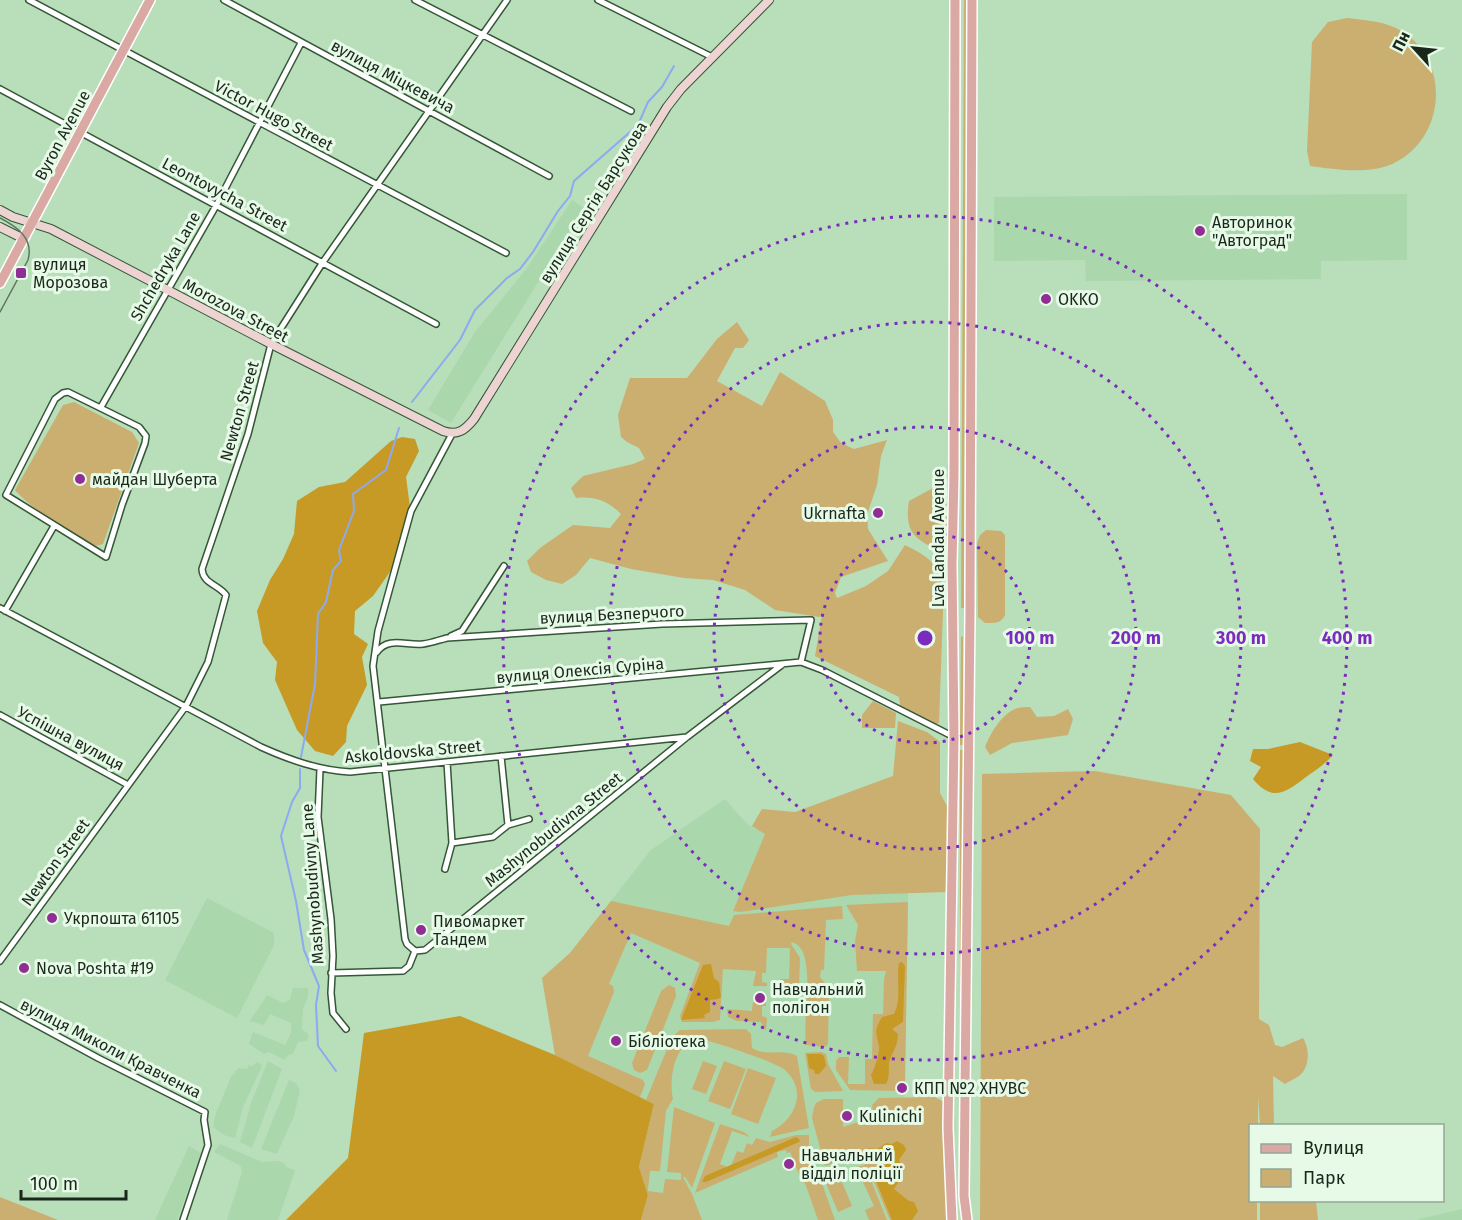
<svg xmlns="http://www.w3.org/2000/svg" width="1462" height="1220" viewBox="0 0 1462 1220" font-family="'Fira Sans',sans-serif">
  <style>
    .built { fill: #abd7ad }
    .green { fill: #cbaf71 }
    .forest { fill: #c69a25 }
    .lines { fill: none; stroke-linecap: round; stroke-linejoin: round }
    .stream { stroke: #8caaf0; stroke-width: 2 }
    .street-casing { stroke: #355637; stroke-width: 8 }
    .secondary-casing { stroke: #355637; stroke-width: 10 }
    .primary-casing { stroke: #fff; stroke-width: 12 }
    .street { stroke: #fff; stroke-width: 5 }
    .secondary { stroke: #edd4d2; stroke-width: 8 }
    .primary { stroke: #dba9a4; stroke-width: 9 }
    .tram { stroke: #5d765f; stroke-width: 1.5 }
    .ring { fill: none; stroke: #7b2cbf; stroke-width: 3; stroke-dasharray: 3 6 }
    .poi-dot { fill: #912e95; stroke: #e6fae7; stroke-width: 2 }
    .labels { text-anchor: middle; stroke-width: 6; stroke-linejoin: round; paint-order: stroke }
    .street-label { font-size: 16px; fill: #1a281b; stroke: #e6fae7 }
    .poi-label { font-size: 16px; fill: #1a281b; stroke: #e6fae7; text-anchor: start }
    .centre { fill: #7b2cbf; stroke: #e6fae7; stroke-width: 3 }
    .ring-label { font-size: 18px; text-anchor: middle; font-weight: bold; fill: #7b2cbf; stroke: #e6fae7; stroke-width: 6; stroke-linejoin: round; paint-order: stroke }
  </style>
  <rect width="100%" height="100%" fill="#b8deba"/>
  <path class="built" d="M1407,194V260L1321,261V279L1086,281L1085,260L994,261V197Z
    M572,200L584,208L451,423L428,410L475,332L527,268Z
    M725,799L747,824L766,834L733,911L852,895L908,892L904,1126L931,1220H641L648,1195L654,1104L555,1055L542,978L570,953L651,850Z
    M207,898L274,933V945L237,1018L165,980Z
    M293,988H308V997L303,1008L302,1029L309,1035L307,1041L298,1042L293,1054L288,1055L285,1060L269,1052L264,1054L249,1044L253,1032L285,1045L291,1033V1023L270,1014L264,1025L250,1021L267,995L283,1003L290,1000Z
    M268,1061L282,1069L252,1148L240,1142L251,1103Z
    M257,1062L262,1065L261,1068L243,1107L235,1138L224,1135L213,1127L215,1116L231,1077L238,1068L247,1069L249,1065L252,1066Z
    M289,1080L296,1083L300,1090L294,1116L277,1154L261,1149Z
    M220,1144L262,1162L278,1161L284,1163L286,1167L295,1170L278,1220H227L242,1172L241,1166L214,1152Z
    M189,1146L201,1153L177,1220H155Z
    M1462,1209V1220H1418L1420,1219Z"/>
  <path class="green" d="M964,0H967L964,608H961Z
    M1347,18C1364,20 1381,21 1396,28C1454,57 1447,144 1387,166C1365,174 1333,169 1310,166L1307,151L1312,42L1328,22Z
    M737,322L749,340L743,348H735L717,381L762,406L780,372L825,401L833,420V432L841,443L854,449L887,440L881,456L877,485L867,515L868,529L888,561L841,577L835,593L837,598L866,586L888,571L905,545C923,554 938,562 944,583L939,723L933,726L898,707L900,704L899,697L815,656L822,615L819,617L775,610L745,590L713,580L684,578L631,569L590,558L576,575L562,584L546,580L531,572L527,561L540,548L573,525L610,528L621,514C608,501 595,496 576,498L571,488L583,476L633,464L645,459L639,448L627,442L621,437L618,415L630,378H687L717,339Z
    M74,402L132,432L139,443L103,544C100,545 97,546 94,545C78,542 24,502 15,490L63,405Z
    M933,488L945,492L946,497L948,546L943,551C915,541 904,532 909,501Z
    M986,530L1001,531L1005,535V615C1001,624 994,623 985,623L978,617L977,543L980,535Z
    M963,636L964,745H960L961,637Z
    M873,701L896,713L895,728H862V715Z
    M1030,707L1037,717L1054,716L1068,709L1073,719L1068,735L1012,743L990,755L985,747C990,734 1001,715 1015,709C1019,707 1025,707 1030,707Z
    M898,721L927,732L940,742V793L947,806V892L852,895L741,912L733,911L765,834L752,826L762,809L795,812L893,776Z
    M960,750H963L960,1084Z
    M1095,771L1231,795L1260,829L1259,1019L1269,1025L1275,1045L1282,1047L1303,1038C1310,1049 1310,1067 1299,1076C1295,1079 1289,1081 1285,1084L1273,1076L1274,1125H1260L1258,1096V1125L1250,1126V1200L1257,1201V1220H980L982,774Z
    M611,901L729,926L734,915L842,906L843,919L826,920L824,970H821L820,977L829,988L828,1044L825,1047L806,1045C803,1016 812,984 804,955C802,949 798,944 792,942L791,944L800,958L799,987H779L780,979H789L790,948H767L766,973H762V982L767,983V986H753L756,971L723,969L720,1020L713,1022H682L680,1016L700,963L631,933L609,984L613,986L614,992L588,1056L643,1080L645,1084L640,1097L555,1055L542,978L570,953Z
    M908,902L905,1085H900L899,1091L850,1090L836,1070V1061L839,1057H849L848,1084H865V1059H872L873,1014H883L884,980L886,971H857L855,941L858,925L846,905Z
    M669,985L675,988L676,996L647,1070L640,1073L634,1070L632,1063L661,991Z
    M778,1001L798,1002V1013H777Z
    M753,1002H766V1006H762V1016L767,1018L766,1031L761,1022L737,1021L728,1017L727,1009L752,1011Z
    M746,1029L751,1034L752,1048C766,1057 783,1048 797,1056L809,1128L770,1137L772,1131C795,1119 808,1091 785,1070C777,1063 719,1043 707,1041C702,1040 697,1040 693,1041C673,1047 669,1082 673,1099L666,1111L660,1171H650L648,1191L663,1193L665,1179L681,1180V1173L667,1172L674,1107L715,1123L692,1188L685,1177H683L692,1194L702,1220H641L648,1195L639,1167L654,1104L646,1100L672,1037L680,1030Z
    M821,1052L826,1054L828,1064L843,1091L815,1092L811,1089L805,1053Z
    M703,1061L717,1066L706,1094L692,1089Z
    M724,1061L746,1069L730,1109L708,1101Z
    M748,1068L776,1078L758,1124L731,1114Z
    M935,1097L944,1102L949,1220H890L868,1167L866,1168L887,1220H869L865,1210L874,1206L856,1167L865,1165L862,1154L825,1166L812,1118L814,1107L816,1103L824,1099H843V1127L874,1117L872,1105L879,1098Z
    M720,1124L744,1132L750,1137L732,1131L720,1164L730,1168L737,1151L743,1153L747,1143L752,1145L756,1138L770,1142L796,1135H809V1147L835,1220H818L805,1183L802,1182L790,1152L787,1153L786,1150L777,1152L778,1157L695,1193Z
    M833,1174L837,1183L842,1182L852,1206L838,1212L826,1183L827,1176Z
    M0,1197L58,1220H0Z
    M1260,1201H1316L1318,1220H1260Z"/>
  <path class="forest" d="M402,437L415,439L419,451L406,477L410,507L401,544L392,569L373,596L355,611L354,634L368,644L362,657L367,685L347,726L346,742L333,756L315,751L297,730L275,680L277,662L263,643L257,611L270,580L283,559L294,534L297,501L319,487L345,482L391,441Z
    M1300,742L1333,755C1325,764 1316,770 1306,777C1286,792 1273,803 1253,779L1261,767L1250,761L1253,749H1268Z
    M902,962L905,966L903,1022L892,1029L898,1034C898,1044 894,1050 890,1059C887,1067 891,1076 886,1084H874L871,1075C874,1071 880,1052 879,1046C876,1033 874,1030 882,1017L894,1014C902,999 896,979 899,963Z
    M711,964L714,978L719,982L721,997L718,999L710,1000V1012L704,1015L705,1018L681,1020L703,965Z
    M460,1016L555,1055L654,1104L639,1167L648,1195L641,1220H286L348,1158L364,1033Z
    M807,1054H821L824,1056L826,1066L819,1074H815L814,1070L809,1068Z
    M796,1137L800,1140L799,1142L706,1182H702L705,1176Z
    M897,1141L904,1145L906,1150L899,1160C904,1171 901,1179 894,1189L909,1201L914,1202L918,1211L912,1220H892L874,1176L875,1173L882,1172L888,1161L870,1162L865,1159L869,1148L877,1149L886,1143L892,1144Z"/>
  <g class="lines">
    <path class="stream" d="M412,402L460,340L475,310L507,278L520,269L533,252L558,211L570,196L574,181L638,125L648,102L662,87L674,66
      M301,757L315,684L318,614L326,602L333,570L341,561L339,550L354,511L353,494L386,470L399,428
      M300,769V788L292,802L281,836L296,901L304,950L319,986L316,1005L318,1046L336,1071"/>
    <g class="street-casing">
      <path id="street" d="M29,0L506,253
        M224,0L549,176
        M415,0L631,111
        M598,0L712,57
        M0,89L436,324
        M68,392L139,427L146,436L145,443L122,505L106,557L6,495L55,399L63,393Z
        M101,407L217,204L301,43
        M0,608L261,747C290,760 318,770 350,772L687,737
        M5,611L54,526
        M451,636L462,631L504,566
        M377,652C388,636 407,646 423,644C431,643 439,640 447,638L662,624L811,620L801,662
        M379,702L801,662L822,670L954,737
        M0,715L128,785
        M501,756L508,825
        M447,762L452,843
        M320,769L318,817L331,919L333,956L331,993L333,1013L346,1029
        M445,869L452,843L493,837L508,825L529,819
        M415,951L407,944L405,939L373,666L378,631L411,511L452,434
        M415,951L425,950L687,737L783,664
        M0,961L186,706L208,662L226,595C218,584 203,584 202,569L248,434L271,344L323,262L507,0
        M331,973L403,971L409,966L415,951
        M0,1005L98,1058L205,1112L204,1120L208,1145L183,1220"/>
    </g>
    <g class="secondary-casing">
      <path id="secondary" d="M0,210L13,217L51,229L271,344L443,431C458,436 465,430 474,419L667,107L681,89L769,0
        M0,227L24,239"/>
    </g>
    <g class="primary-casing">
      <path id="primary" d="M0,283L150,0
        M952,1220L948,1128L954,737L952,564L954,475L955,0
        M967,1220L964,1196L965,1094L970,612L972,0"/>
    </g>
    <use href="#street" class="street"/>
    <use href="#secondary" class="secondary"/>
    <use href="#primary" class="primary"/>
    <path class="tram" d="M0,218C17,227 34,238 28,260L0,312"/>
  </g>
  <g class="ring">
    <circle cx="925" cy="638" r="105"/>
    <circle cx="925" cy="638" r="211"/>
    <circle cx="925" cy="638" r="316"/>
    <circle cx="925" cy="638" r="422"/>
  </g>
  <g class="poi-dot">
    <circle cx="1200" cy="231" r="6"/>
    <rect x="15" y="267" width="12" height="12" rx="3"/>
    <circle cx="1046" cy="299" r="6"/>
    <circle cx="80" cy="479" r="6"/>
    <circle cx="878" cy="513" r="6"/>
    <circle cx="52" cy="918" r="6"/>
    <circle cx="421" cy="930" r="6"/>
    <circle cx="24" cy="968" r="6"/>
    <circle cx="760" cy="998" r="6"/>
    <circle cx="616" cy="1041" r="6"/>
    <circle cx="902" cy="1088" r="6"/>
    <circle cx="847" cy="1116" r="6"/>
    <circle cx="789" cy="1164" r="6"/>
  </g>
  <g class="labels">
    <g class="street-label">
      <text transform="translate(393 76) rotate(28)" y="6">вулиця Міцкевича</text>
      <text transform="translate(274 115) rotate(28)" y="6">Victor Hugo Street</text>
      <text transform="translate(62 135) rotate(-62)" y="6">Byron Avenue</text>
      <text transform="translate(225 194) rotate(28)" y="6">Leontovychа Street</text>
      <text transform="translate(593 202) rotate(-58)" y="6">вулиця Сергія Барсукова</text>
      <text transform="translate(165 266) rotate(-60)" y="6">Shchedryka Lane</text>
      <text transform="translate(236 310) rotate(28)" y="6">Morozova Street</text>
      <text transform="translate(239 411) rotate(-74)" y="6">Newton Street</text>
      <text transform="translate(938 538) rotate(-90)" y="6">Lva Landau Avenue</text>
      <text transform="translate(612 614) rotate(-3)" y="6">вулиця Безперчого</text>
      <text transform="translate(580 670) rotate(-5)" y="6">вулиця Олексія Суріна</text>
      <text transform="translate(71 738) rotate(28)" y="6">Успішна вулиця</text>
      <text transform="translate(413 751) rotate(-5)" y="6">Askoldovska Street</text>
      <text transform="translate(553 829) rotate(-39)" y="6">Mashynobudivna Street</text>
      <text transform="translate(55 862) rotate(-54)" y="6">Newton Street</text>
      <text transform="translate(312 884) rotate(-94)" y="6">Mashynobudivny Lane</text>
      <text transform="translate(111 1048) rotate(27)" y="6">вулиця Миколи Кравченка</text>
    </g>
    <g class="poi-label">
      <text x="1212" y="228">Авторинок<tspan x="1212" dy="18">"Автоград"</tspan></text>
      <text x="33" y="270">вулиця<tspan x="33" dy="18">Морозова</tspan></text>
      <text x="1058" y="305">OKKO</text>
      <text x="92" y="485">майдан Шуберта</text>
      <text x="866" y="519" text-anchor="end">Ukrnafta</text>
      <text x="64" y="924">Укрпошта 61105</text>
      <text x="433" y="927">Пивомаркет<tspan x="433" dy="18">Тандем</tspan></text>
      <text x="36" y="974">Nova Poshta #19</text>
      <text x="772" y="995">Навчальний<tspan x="772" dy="18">полігон</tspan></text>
      <text x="628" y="1047">Бібліотека</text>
      <text x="914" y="1094">КПП №2 ХНУВС</text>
      <text x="859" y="1122">Kulinichi</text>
      <text x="801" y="1161">Навчальний<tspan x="801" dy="18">відділ поліції</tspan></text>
    </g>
  </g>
  <circle cx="925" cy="638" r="9" class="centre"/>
  <g class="ring-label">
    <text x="1030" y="644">100 m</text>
    <text x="1136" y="644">200 m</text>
    <text x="1241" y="644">300 m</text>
    <text x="1347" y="644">400 m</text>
  </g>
  <rect x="1249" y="1124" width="195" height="78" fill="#e6fae7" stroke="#94a695" stroke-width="1.5"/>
  <rect x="1261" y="1144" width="30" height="9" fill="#dba9a4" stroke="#94a695" stroke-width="1.5"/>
  <text x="1303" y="1154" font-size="18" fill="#1a281b">Вулиця</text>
  <rect x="1261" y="1169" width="30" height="18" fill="#cbaf71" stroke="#94a695" stroke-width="1.5"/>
  <text x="1303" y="1184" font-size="18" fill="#1a281b">Парк</text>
  <g transform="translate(1414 48) rotate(297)" stroke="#e6fae7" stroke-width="4.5" paint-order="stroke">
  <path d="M0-4.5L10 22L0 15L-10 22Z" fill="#1a281b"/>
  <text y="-9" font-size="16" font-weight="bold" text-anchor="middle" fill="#1a281b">Пн</text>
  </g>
  <path d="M21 1190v9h105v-9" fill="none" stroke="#1a281b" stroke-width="3"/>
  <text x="30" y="1190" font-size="18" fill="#1a281b" stroke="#e6fae7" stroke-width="4.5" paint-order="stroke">100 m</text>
</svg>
